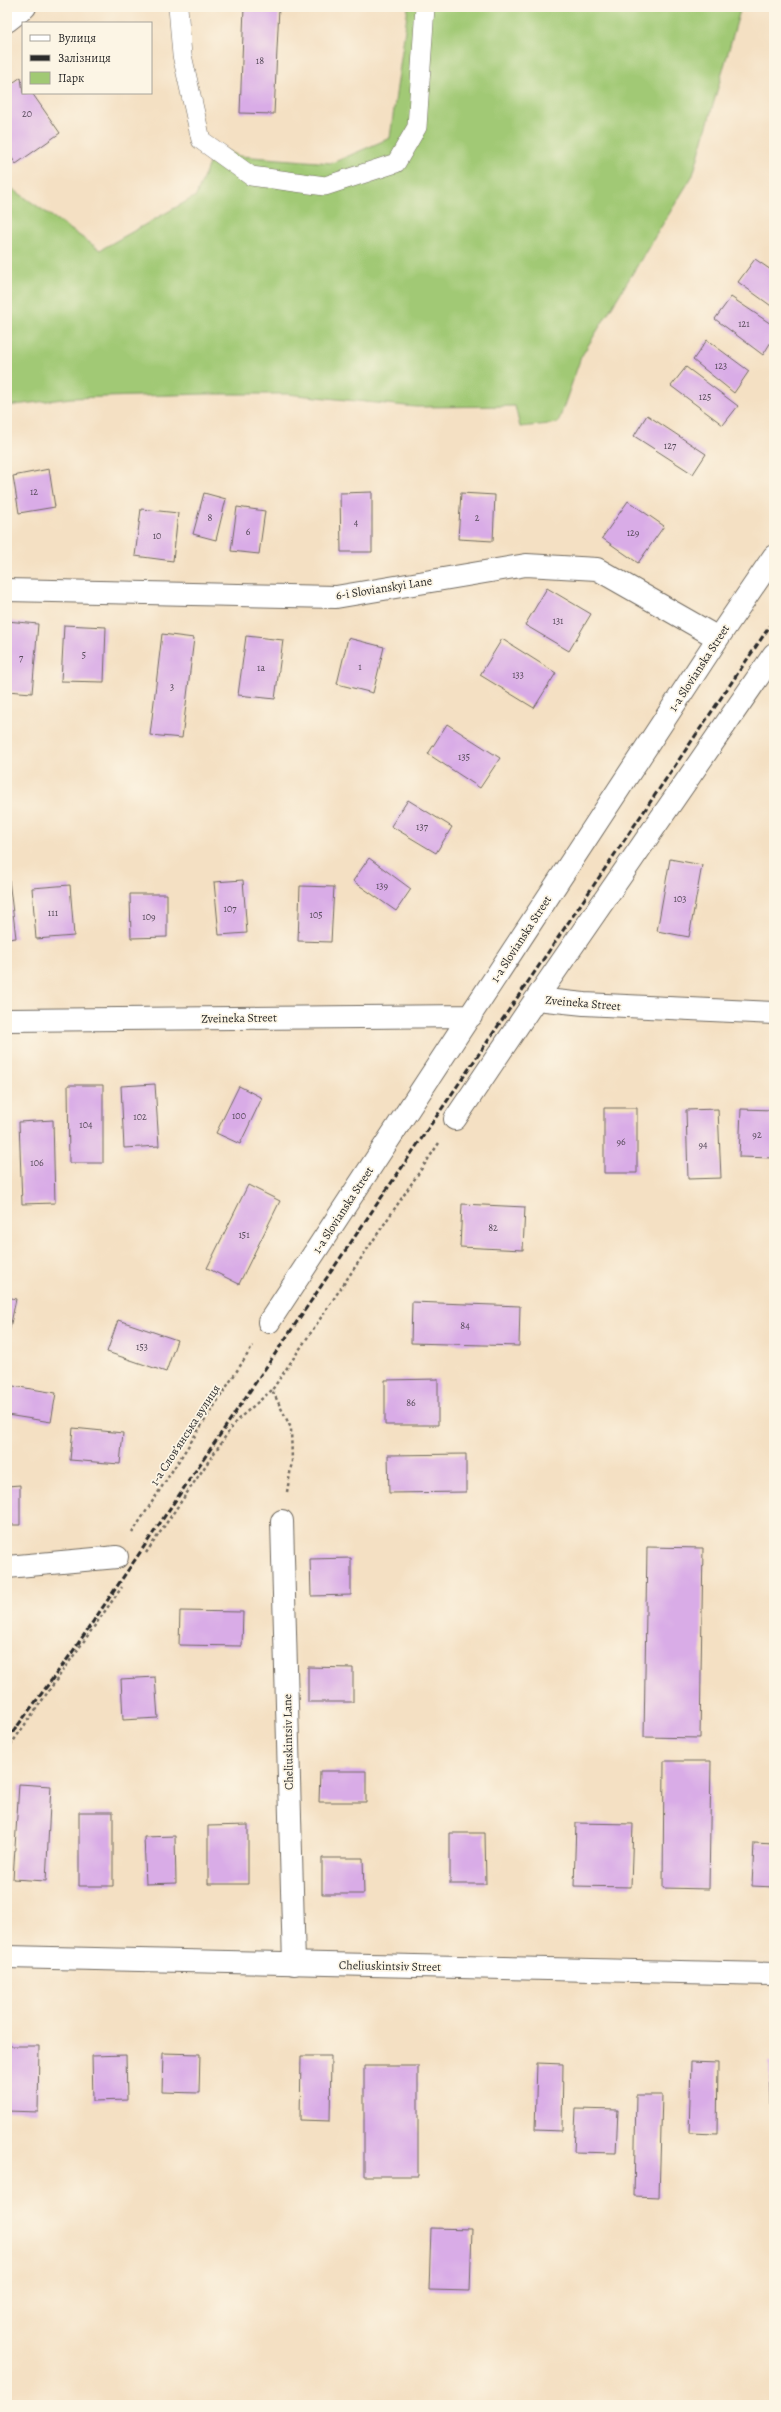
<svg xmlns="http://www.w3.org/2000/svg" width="781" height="2412" viewBox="0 0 781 2412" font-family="Alegreya,serif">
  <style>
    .green { fill: #a1c974; stroke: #667a50 }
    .building { fill: #d9ace7 }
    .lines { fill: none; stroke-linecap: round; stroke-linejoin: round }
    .service-casing { stroke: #716a60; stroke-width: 20 }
    .minor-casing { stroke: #716a60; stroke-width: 24 }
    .tertiary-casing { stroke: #716a60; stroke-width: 24 }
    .path { stroke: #716a60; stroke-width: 2.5; stroke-dasharray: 3 3; stroke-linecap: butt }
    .service { stroke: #fff; stroke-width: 19 }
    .minor { stroke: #fff; stroke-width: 22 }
    .tertiary { stroke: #fff; stroke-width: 22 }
    .rail { stroke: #2b2b2b; stroke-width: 3; stroke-dasharray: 6 3; stroke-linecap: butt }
    .labels { text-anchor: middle; stroke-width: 3.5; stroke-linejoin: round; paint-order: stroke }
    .number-label { font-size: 10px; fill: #564b5a }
    .street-label { font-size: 12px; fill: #2b2b2b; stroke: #fcf5e5 }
  </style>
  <rect width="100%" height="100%" fill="#fcf5e5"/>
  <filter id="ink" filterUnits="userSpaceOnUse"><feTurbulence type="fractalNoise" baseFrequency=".025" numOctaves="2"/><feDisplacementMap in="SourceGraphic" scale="8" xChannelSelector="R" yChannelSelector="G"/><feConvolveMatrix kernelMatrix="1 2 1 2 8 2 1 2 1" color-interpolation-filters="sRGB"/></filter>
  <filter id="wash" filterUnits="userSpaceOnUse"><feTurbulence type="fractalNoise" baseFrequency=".012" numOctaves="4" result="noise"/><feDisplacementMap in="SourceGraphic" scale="16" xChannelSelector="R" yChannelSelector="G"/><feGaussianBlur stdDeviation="0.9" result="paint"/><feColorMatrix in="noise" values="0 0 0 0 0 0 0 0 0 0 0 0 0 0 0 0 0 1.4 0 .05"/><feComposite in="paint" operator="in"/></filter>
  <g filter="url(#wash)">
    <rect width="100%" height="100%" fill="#f4e0c3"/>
    <path class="green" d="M408,7H741L693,175L581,357L558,423L520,427L515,406L416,407L287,394H205L71,398L7,406V391L11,381L7,374V185L100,250L196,196L216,146L239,156L332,163L390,138Z"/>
    <g id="blocks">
      <path class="building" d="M244,7H279L274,114L240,113Z
        M21,77L23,93H32L60,133L16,164L7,151V87Z
        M755,259L774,272V308L738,282Z
        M731,297L774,326V337L763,355L715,319Z
        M707,340L749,371L734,393L693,360Z
        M686,367L738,406L723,425L671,386Z
        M647,415L706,454L693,474L634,436Z
        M49,469L55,507L19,513L13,476Z
        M372,492V552H341L340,493Z
        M204,493L226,499L216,540L193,534Z
        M461,493L495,495L493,541L458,539Z
        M628,501L664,526L638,563L602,538Z
        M237,507L265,511L259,554L231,551Z
        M141,509L178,513L173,561L135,556Z
        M547,588L591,614L569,651L525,625Z
        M7,621L38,624L32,693L7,691Z
        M64,625L106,627L104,682L61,681Z
        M162,634L194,638L182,738L150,735Z
        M246,636L283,640L275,699L238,695Z
        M348,638L384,647L373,693L337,684Z
        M502,639L556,673L534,708L480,675Z
        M447,724L500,758L480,788L428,754Z
        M408,800L452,827L436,853L391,826Z
        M369,858L411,889L396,911L353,881Z
        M670,859L702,865L689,937L657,931Z
        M7,863L16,938L7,939Z
        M243,880L247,933L219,935L214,882Z
        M70,885L74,936L36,939L32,888Z
        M300,886L334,887L331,942L298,941Z
        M130,894H167V937L131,938Z
        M155,1084L159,1146L124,1148L121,1086Z
        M68,1085H103V1163H69Z
        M239,1086L262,1098L240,1144L216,1133Z
        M604,1108H637V1173H604Z
        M718,1109L721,1178L688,1179L686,1110Z
        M741,1109L774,1110V1158L739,1157Z
        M53,1120L55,1203L22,1204L19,1122Z
        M248,1185L280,1201L239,1284L207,1268Z
        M462,1204L525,1207L523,1250L460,1247Z
        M7,1297L16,1299L9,1333L7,1332Z
        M412,1302L520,1306L519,1346L411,1343Z
        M118,1320L177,1340L166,1372L107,1352Z
        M438,1379V1425H385V1380Z
        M7,1385L56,1393L51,1422L7,1415Z
        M73,1428L123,1433L120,1464L70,1460Z
        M466,1454V1492L389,1493L388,1455Z
        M20,1485V1525H7V1486Z
        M647,1547L703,1548L700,1738L644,1737Z
        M351,1558V1595L311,1596L310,1559Z
        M180,1611L243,1612L242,1646L179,1645Z
        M308,1667L353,1668V1702H308Z
        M155,1677L158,1718L123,1720L121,1679Z
        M664,1761H711L709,1889L663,1888Z
        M320,1771H366V1802H319Z
        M19,1784L51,1786L46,1881L13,1879Z
        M79,1812H113V1886H79Z
        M576,1823L633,1824L631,1887L574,1886Z
        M248,1825V1884H208V1826Z
        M450,1833H485L486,1884H450Z
        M175,1836L176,1883L146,1884L144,1837Z
        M754,1843L774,1844V1887L752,1886Z
        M322,1858H363L364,1894H322Z
        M7,2046H39L38,2112L7,2111Z
        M163,2053L200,2054L199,2093L162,2092Z
        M126,2055L127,2100L93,2101L92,2056Z
        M301,2056H331L330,2121L300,2120Z
        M691,2062L718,2063L717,2134L689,2133Z
        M769,2062H774V2104H770Z
        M537,2063L563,2064L562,2131L535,2130Z
        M364,2066H418V2176H364Z
        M636,2095H662L659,2197L634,2196Z
        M576,2109L618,2110L616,2153L574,2152Z
        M431,2228L472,2229L470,2291L429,2290Z"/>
    </g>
  </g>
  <g filter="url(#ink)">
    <use href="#blocks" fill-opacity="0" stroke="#716a60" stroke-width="1"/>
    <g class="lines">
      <g class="service-casing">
        <path id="service" d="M178,7L182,55L201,140L251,176L325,186L396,163L417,127L425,7"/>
      </g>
      <g class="minor-casing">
        <path id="minor" d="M7,21L25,7
          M7,590L336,597L526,565L597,569L718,638
          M536,999L774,654
          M7,1020L471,1016
          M455,1119L536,999L584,1004L774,1013
          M269,1322L718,638L774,556
          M282,1521L294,1964
          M7,1567L117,1557"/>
      </g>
      <g class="tertiary-casing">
        <path id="tertiary" d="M7,1957L774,1974"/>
      </g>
      <path class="path" d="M287,1492L292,1461L291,1428L272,1390L439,1143
        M132,1533L253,1346
        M146,1553L236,1421L272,1390
        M7,1750L122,1587"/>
      <use href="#service" class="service"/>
      <use href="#minor" class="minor"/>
      <use href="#tertiary" class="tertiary"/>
      <path class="rail" d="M7,1740L71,1654L774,620"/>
    </g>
  </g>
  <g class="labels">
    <g class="number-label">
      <text x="260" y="64">18</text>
      <text x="27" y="117">20</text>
      <text x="744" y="327">121</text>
      <text x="721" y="369">123</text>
      <text x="705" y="400">125</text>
      <text x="670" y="449">127</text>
      <text x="34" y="495">12</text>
      <text x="210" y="521">8</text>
      <text x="477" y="521">2</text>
      <text x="356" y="526">4</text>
      <text x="248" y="535">6</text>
      <text x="633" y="536">129</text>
      <text x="157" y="539">10</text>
      <text x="558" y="624">131</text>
      <text x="84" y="658">5</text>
      <text x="21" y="661">7</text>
      <text x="360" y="670">1</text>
      <text x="261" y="671">1а</text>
      <text x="518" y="678">133</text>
      <text x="172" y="690">3</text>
      <text x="464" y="760">135</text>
      <text x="422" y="830">137</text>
      <text x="382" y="889">139</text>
      <text x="680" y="902">103</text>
      <text x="230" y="912">107</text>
      <text x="53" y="916">111</text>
      <text x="316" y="918">105</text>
      <text x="149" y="920">109</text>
      <text x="239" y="1119">100</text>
      <text x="140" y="1120">102</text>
      <text x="86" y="1128">104</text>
      <text x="757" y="1138">92</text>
      <text x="621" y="1145">96</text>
      <text x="703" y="1148">94</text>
      <text x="37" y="1166">106</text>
      <text x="493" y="1231">82</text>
      <text x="244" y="1238">151</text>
      <text x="465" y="1329">84</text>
      <text x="142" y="1350">153</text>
      <text x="411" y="1406">86</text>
    </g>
    <g class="street-label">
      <text transform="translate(384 588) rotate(-9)" y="4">6-i Slovianskyi Lane</text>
      <text transform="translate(699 668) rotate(-57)" y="4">1-a Slovianska Street</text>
      <text transform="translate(521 939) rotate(-57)" y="4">1-a Slovianska Street</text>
      <text transform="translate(583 1003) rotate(5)" y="4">Zveineka Street</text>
      <text transform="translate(239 1018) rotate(-1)" y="4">Zveineka Street</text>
      <text transform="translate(343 1210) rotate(-57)" y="4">1-a Slovianska Street</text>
      <text transform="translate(185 1435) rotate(-57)" y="4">1-а Слов’янська вулиця</text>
      <text transform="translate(288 1742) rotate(-91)" y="4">Cheliuskintsiv Lane</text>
      <text transform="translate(390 1966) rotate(1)" y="4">Cheliuskintsiv Street</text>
    </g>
  </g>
  <rect width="781" height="2412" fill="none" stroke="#fcf5e5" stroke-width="24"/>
  <rect x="22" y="22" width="130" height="72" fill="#fcf5e5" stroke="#a8a49b"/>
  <rect x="30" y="35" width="20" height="6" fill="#ffffff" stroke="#a8a49b"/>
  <text x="58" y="42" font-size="12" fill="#2b2b2b">Вулиця</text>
  <rect x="30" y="55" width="20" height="6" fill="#2b2b2b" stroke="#a8a49b"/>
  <text x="58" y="62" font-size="12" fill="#2b2b2b">Залізниця</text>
  <rect x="30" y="72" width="20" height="12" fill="#a1c974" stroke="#a8a49b"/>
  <text x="58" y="82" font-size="12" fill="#2b2b2b">Парк</text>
</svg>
